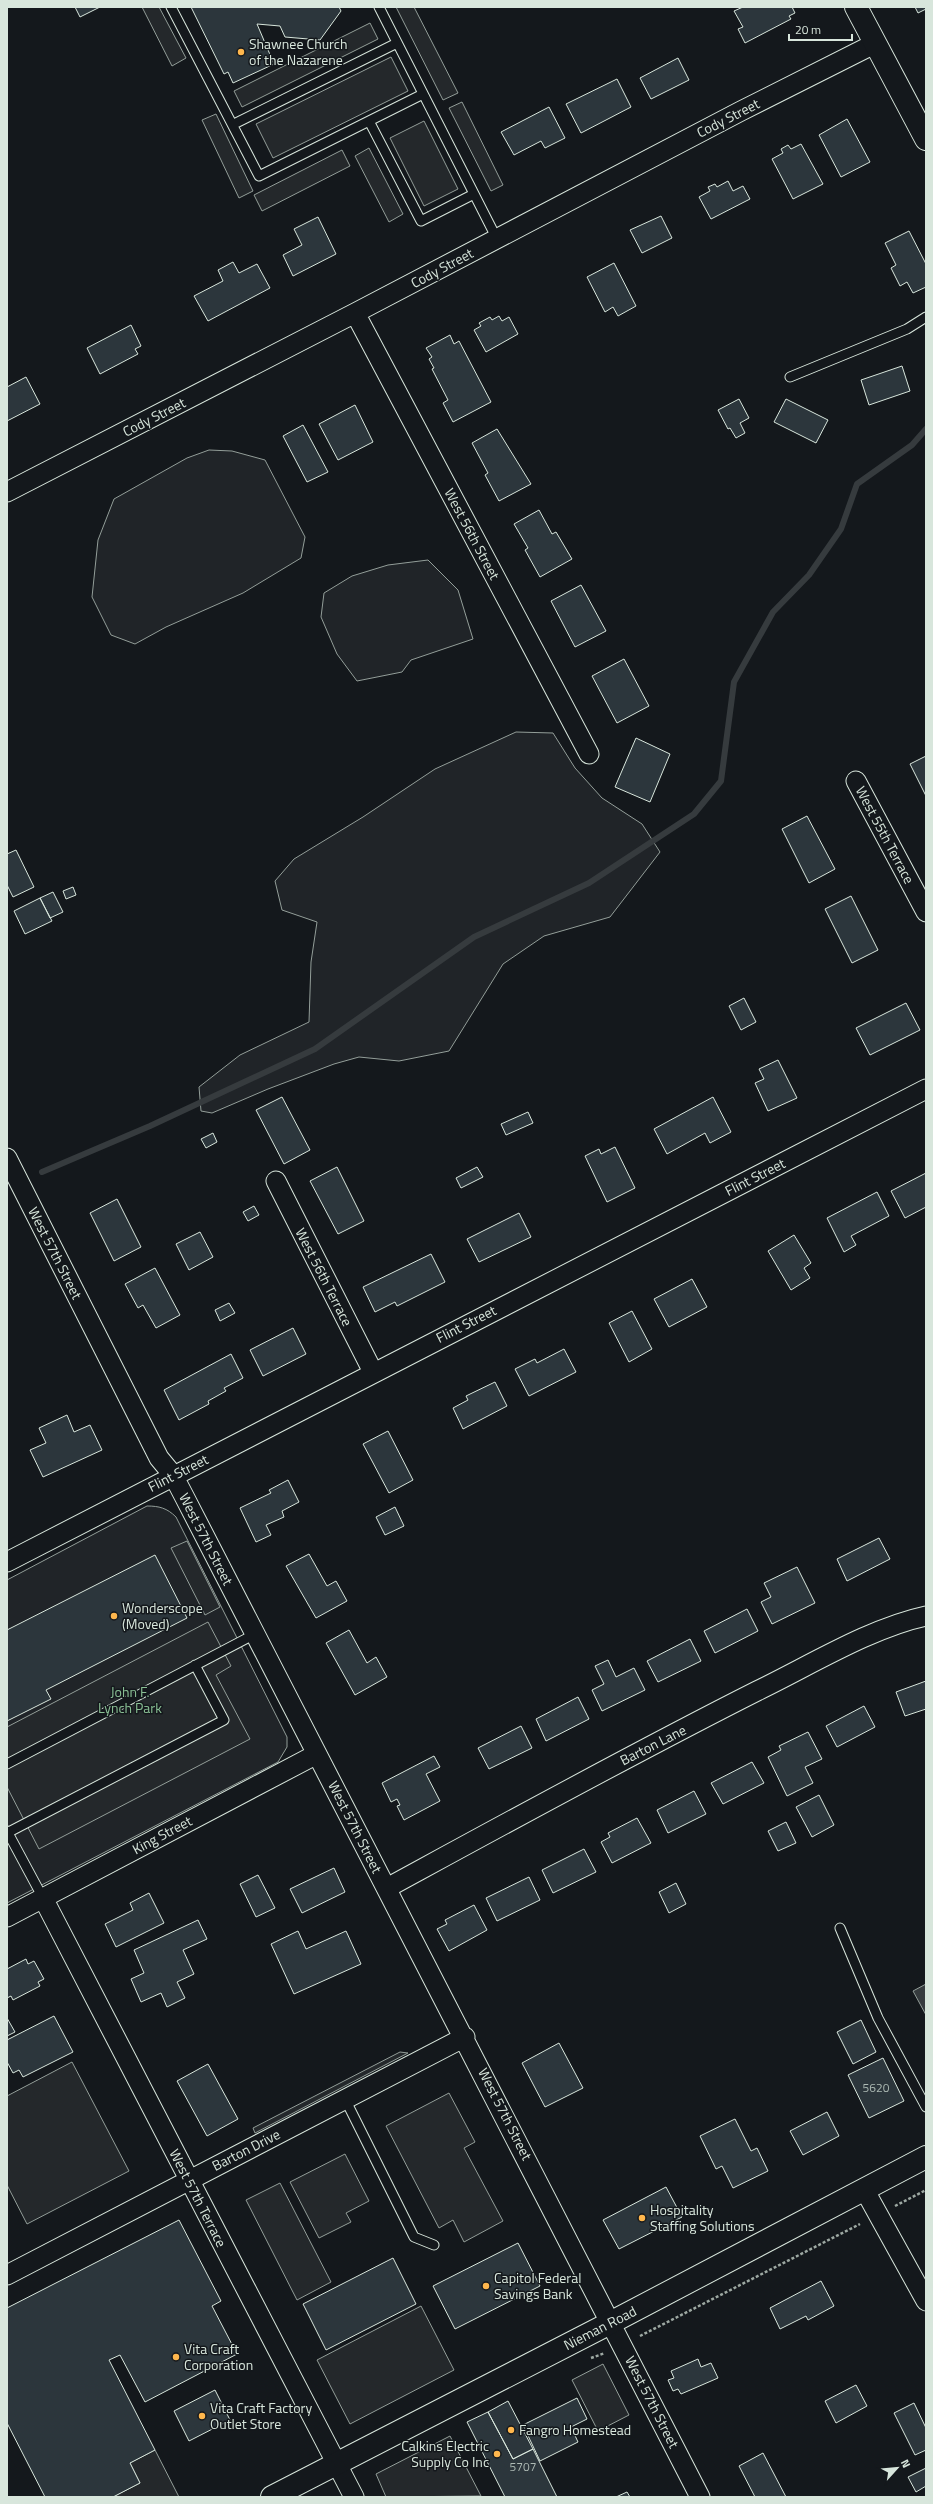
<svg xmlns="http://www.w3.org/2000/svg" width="933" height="2504" viewBox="0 0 933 2504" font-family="'Titillium Web',sans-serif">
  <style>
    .green { fill: #202428; stroke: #939e99 }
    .parking { fill: #24282b; stroke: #939e99 }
    .water { fill: #363b3e; stroke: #939e99 }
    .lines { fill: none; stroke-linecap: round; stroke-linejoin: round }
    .stream { stroke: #363b3e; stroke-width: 6 }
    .building { fill: #2c363c; stroke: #d8e6dc }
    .service-casing { stroke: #d8e6dc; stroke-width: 11 }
    .minor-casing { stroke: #d8e6dc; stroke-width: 21 }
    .tertiary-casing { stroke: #d8e6dc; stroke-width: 24 }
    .secondary-casing { stroke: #d8e6dc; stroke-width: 24 }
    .path { stroke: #9da8a2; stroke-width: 2.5; stroke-dasharray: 3 2; stroke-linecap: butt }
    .service { stroke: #14181c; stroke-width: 9 }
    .minor { stroke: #14181c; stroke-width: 19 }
    .tertiary { stroke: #14181c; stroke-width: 22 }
    .secondary { stroke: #14181c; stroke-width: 22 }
    .poi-dot { fill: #ffb74d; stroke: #14181c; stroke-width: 1.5 }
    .labels { text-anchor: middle; stroke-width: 3; stroke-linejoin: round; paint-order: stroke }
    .number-label { font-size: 12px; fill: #adbab4 }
    .poi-label { font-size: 14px; fill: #d8e6dc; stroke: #14181c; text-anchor: start }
    .street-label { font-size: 14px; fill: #d8e6dc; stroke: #14181c }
    .park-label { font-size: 14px; fill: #8ac095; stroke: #14181c }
  </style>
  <rect width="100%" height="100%" fill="#14181c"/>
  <path class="green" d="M209,450L232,451L265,460L305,537L301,558L243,593L166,627L135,644L111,635L92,597L98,540L114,499L187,458Z
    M428,560L458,590L473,639L411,660L402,672L357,681L337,654L321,617L324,593L352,576L388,565Z
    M516,732L553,733L575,768L602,798L642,824L660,852L610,917L544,936L503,964L449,1051L399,1061L359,1057L334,1064L268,1089L212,1113L201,1111L199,1087L240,1055L309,1022L311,962L317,922L282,910L275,881L294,859L363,817L435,769Z
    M147,1506C159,1506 167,1508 176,1517L287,1737V1747L278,1762L7,1903V1580Z"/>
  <path class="parking" d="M142,7H159L186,58L172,66Z
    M396,7H414L458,93L443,100Z
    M370,23L378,39L242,107L234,91Z
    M391,57L408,91L273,158L256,124Z
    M462,102L503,185L491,191L449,108Z
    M216,114L253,191L239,198L202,120Z
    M424,121L458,189L424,206L390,138Z
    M369,148L403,214L389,222L355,156Z
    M342,150L350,166L262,211L254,195Z
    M187,1541L220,1607L205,1615L171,1548Z
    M208,1622L231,1666L216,1675L250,1739L39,1849L7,1787V1727Z
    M400,2052L408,2053L255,2133L253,2128Z
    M72,2062L129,2171L27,2224L7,2185V2096Z
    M449,2093L475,2142L464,2148L503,2221L464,2242L453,2220L439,2228L386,2126Z
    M345,2154L369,2201L346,2213L351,2222L319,2238L290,2182Z
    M280,2183L331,2282L297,2300L246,2200Z
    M421,2306L454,2370L350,2424L317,2360Z
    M603,2364L629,2415L598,2431L572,2380Z
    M450,2436L481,2496L386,2497L376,2474Z
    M155,2450L179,2497H113L140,2483L130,2463Z"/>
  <path class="water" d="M926,1984V2015L913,1991Z"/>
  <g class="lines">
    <path class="stream" d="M42,1172L150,1126L315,1049L474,937L589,883L694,814L721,781L734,682L773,612L809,575L841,529L857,484L912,445L926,429"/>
  </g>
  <path class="building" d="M75,7H100L80,17Z
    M191,7H339L341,11L320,40L285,37L280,26L257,24L274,64L233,83L228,72L224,74Z
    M743,7H792L795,13L789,16L791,19L745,43L738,29L743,27L734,11Z
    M915,7H926V9L918,13Z
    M678,58L689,80L651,99L640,78Z
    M617,79L631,107L581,133L566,104Z
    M549,107L565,138L545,148L541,141L514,155L501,132Z
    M847,119L870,162L841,177L819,135Z
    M801,144L823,184L793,199L772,159L783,153L781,149L788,145L791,149Z
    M728,181L733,191L743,186L750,199L711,219L699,197L710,191L708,187L715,184L717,187Z
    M661,216L672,238L642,253L630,230Z
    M318,217L336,254L293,276L283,255L302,245L294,229Z
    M909,231L926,264V287L913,293L907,282L900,286L891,268L896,265L885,243Z
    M233,262L239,273L257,264L270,288L208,321L194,296L223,281L218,270Z
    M614,263L636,306L618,316L613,307L605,312L587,277Z
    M499,316L502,321L509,317L518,334L486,352L474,330L481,326L479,323L490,317L492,320Z
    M131,325L141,346L135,349L138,354L100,374L87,348Z
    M450,335L454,344L459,341L491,402L453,422L443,403L448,400L432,369L434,368L429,359L432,357L426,348Z
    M902,366L910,391L869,405L861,380Z
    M26,377L40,404L7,421V387Z
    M739,399L749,418L740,423L745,433L736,438L730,428L728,429L718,410Z
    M786,399L828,420L816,443L774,422Z
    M355,405L373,442L338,460L319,424Z
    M303,425L328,472L307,482L283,436Z
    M497,429L531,484L499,501L485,475L488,473L472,443Z
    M539,510L552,534L556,532L572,559L540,577L525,550L528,548L514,524Z
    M581,585L606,631L575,647L551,601Z
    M624,659L649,706L617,723L592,676Z
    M636,738L670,754L650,802L615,787Z
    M926,756V796L910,764Z
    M807,816L835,869L809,883L782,829Z
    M16,850L34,887L13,897L7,885V854Z
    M73,887L76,895L66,899L63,891Z
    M53,892L63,912L50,918L40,898Z
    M851,896L878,950L852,963L825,909Z
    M40,898L52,921L25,934L14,911Z
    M744,998L756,1022L741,1030L729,1006Z
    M906,1003L920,1030L870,1055L856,1028Z
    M778,1060L797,1098L768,1111L755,1083L764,1079L759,1069Z
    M282,1097L310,1150L284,1164L256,1110Z
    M713,1097L731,1132L710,1143L705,1133L667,1154L654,1129Z
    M528,1112L533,1123L506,1135L501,1124Z
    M213,1133L217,1142L206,1148L201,1139Z
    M615,1147L635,1188L607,1202L585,1156L599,1149L601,1154Z
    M337,1167L364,1221L338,1234L310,1181Z
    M477,1167L483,1177L461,1188L456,1178Z
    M926,1173V1207L905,1218L891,1191Z
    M877,1192L889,1216L851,1236L856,1245L844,1252L827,1218Z
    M117,1199L141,1247L114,1261L90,1213Z
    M254,1206L259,1215L248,1221L243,1212Z
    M519,1213L531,1237L479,1262L467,1239Z
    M200,1232L213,1257L189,1270L176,1244Z
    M794,1235L811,1263L804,1268L810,1278L791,1290L768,1251Z
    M431,1254L445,1282L397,1306L395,1302L375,1312L363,1287Z
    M155,1268L180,1315L156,1328L143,1305L138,1308L125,1284Z
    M692,1279L707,1307L669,1327L654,1299Z
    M229,1303L235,1313L220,1321L215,1310Z
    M632,1311L652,1349L629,1362L609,1323Z
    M293,1328L306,1354L263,1376L250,1350Z
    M564,1349L576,1372L529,1396L515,1369L535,1359L537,1363Z
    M231,1354L243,1378L224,1388L226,1391L208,1401L209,1404L179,1420L164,1390Z
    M495,1382L507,1406L463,1429L453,1408L468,1400L466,1396Z
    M67,1415L74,1432L90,1425L102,1450L43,1477L30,1450L46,1443L39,1428Z
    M388,1431L413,1480L389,1493L363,1444Z
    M288,1480L299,1502L282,1511L284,1517L266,1525L271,1535L256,1542L240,1508L271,1493L269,1490Z
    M395,1507L404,1526L385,1535L376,1517Z
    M879,1538L890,1559L847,1581L837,1559Z
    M309,1554L327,1586L336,1581L347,1601L316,1618L286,1566Z
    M155,1555L187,1618L46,1690L51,1699L7,1721V1630Z
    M797,1567L815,1603L772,1624L761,1602L771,1597L764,1583Z
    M747,1609L758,1631L715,1653L704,1631Z
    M349,1630L367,1663L376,1657L387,1677L355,1695L326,1643Z
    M690,1639L701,1661L658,1682L647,1661Z
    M608,1660L616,1677L634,1668L645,1690L602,1711L592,1690L604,1684L595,1666Z
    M926,1681V1709L905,1716L896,1692Z
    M578,1697L589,1719L546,1741L536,1719Z
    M864,1706L875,1727L837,1747L826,1726Z
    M521,1726L532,1748L489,1769L478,1748Z
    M808,1732L822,1759L805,1767L813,1783L787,1796L768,1757L781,1750L779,1746Z
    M434,1756L440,1767L426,1774L440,1801L404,1820L397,1806L400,1805L397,1799L391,1802L382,1783Z
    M752,1762L764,1783L723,1804L711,1783Z
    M694,1791L706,1814L668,1833L657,1810Z
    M819,1795L834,1825L812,1837L796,1807Z
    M637,1818L651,1843L612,1863L601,1842L610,1837L608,1833Z
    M786,1822L796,1843L778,1851L768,1831Z
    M584,1849L596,1872L553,1893L542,1870Z
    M334,1868L345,1892L302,1913L290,1889Z
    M258,1875L275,1908L256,1917L240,1884Z
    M529,1877L540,1900L497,1921L486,1898Z
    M676,1883L686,1904L669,1913L659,1892Z
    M149,1893L164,1923L116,1947L105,1924L133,1910L130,1903Z
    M474,1905L487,1930L449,1951L437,1929L447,1924L445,1920Z
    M198,1920L207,1939L183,1950L194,1974L177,1982L185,1998L167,2007L161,1993L141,2002L131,1979L144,1973L134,1950Z
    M298,1931L306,1949L346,1931L361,1964L294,1994L271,1944Z
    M26,1959L28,1964L34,1961L44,1979L38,1982L40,1986L13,2000L11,1996L7,1998V1969Z
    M54,2016L73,2052L23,2077L19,2070L13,2073L7,2062V2040Z
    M7,2018L15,2032L7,2036Z
    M861,2020L876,2052L853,2064L837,2032Z
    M559,2043L583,2088L545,2107L522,2063Z
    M883,2058L904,2101L869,2118L848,2075Z
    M208,2064L238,2119L207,2136L177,2081Z
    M827,2112L839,2136L803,2155L790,2131Z
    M735,2119L751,2151L757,2148L768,2171L733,2188L722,2166L716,2169L700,2136Z
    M666,2187L682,2217L619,2249L603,2220Z
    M179,2220L221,2301L212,2306L237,2354L145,2402L120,2355L109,2360L155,2450L130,2463L140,2483L113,2497H45L7,2423V2308Z
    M518,2243L540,2286L455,2329L433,2286Z
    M393,2258L416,2304L326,2350L303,2304Z
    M821,2281L834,2306L808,2320L806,2316L780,2329L770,2308Z
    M698,2359L701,2367L711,2363L718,2378L681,2394L678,2389L673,2391L668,2380L674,2378L671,2371Z
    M856,2385L867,2406L836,2423L825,2401Z
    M215,2390L230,2420L189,2441L174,2411Z
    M577,2398L587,2419L571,2427L578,2442L540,2461L523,2425Z
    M508,2401L533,2449L513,2459L488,2412Z
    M914,2403L926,2428V2450L915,2455L894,2413Z
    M488,2412L513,2459L533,2449L557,2497H505L467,2422Z
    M763,2453L786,2497H755L739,2466Z
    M926,2468V2486L916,2492L908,2477Z
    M627,2492L630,2497H616Z"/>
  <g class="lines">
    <g class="service-casing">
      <path id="service" d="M171,7L259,176L423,94
        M379,7L497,239
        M369,121L421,221L474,194
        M234,124L397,43
        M790,377L907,329L926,317
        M7,1764L255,1634
        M7,1831L43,1898
        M7,1833L224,1720L195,1665
        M840,1928L878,2018L926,2107
        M345,2099L414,2237L434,2245"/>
    </g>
    <g class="minor-casing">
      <path id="minor" d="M355,313L589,754
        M7,492L355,313L741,111L876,43
        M856,781L926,912
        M7,1158L159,1458L173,1475L185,1498L700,2497
        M276,1181L373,1372
        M7,1562L926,1089
        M387,1888C510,1821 632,1754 757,1691C809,1666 870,1628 926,1616
        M43,1898L354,2497
        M7,1917L317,1754
        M864,2189L926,2301
        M7,2275L465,2037"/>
    </g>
    <g class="tertiary-casing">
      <path id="tertiary" d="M856,7L926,139"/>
    </g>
    <g class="secondary-casing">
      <path id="secondary" d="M272,2497L612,2322L926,2157"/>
    </g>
    <path class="path" d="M895,2206L926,2190
      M640,2336L860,2224
      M591,2358L605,2353"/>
    <use href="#service" class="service"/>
    <use href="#minor" class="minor"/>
    <use href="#tertiary" class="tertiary"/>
    <use href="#secondary" class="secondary"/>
  </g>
  <g class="poi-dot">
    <circle cx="241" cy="52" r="4"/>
    <circle cx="114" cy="1616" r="4"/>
    <circle cx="642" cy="2218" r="4"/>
    <circle cx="486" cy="2286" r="4"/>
    <circle cx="176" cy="2357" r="4"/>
    <circle cx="202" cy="2416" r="4"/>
    <circle cx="511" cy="2430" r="4"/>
    <circle cx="497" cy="2454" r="4"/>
  </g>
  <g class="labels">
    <g class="number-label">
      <text x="876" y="2092">5620</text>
      <text x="523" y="2471">5707</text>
    </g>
    <g class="poi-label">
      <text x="249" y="49">Shawnee Church<tspan x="249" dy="16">of the Nazarene</tspan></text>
      <text x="122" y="1613">Wonderscope<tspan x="122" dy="16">(Moved)</tspan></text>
      <text x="650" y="2215">Hospitality<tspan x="650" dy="16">Staffing Solutions</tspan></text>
      <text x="494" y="2283">Capitol Federal<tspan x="494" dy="16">Savings Bank</tspan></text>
      <text x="184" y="2354">Vita Craft<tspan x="184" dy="16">Corporation</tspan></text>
      <text x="210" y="2413">Vita Craft Factory<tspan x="210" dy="16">Outlet Store</tspan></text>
      <text x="519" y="2435">Fangro Homestead</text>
      <text x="489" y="2451" text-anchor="end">Calkins Electric<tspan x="489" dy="16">Supply Co Inc</tspan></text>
    </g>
    <g class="street-label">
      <text transform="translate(728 118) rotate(-27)" y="5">Cody Street</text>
      <text transform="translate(442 268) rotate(-28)" y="5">Cody Street</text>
      <text transform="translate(154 417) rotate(-27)" y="5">Cody Street</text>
      <text transform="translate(472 534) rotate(62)" y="5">West 56th Street</text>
      <text transform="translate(885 835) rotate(62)" y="5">West 55th Terrace</text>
      <text transform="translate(755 1177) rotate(-27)" y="5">Flint Street</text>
      <text transform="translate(55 1253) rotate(63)" y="5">West 57th Street</text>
      <text transform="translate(324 1277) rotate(63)" y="5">West 56th Terrace</text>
      <text transform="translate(466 1324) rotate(-27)" y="5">Flint Street</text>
      <text transform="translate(178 1473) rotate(-27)" y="5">Flint Street</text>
      <text transform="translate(206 1539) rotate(63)" y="5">West 57th Street</text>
      <text transform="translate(653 1745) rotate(-27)" y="5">Barton Lane</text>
      <text transform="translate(355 1827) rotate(63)" y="5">West 57th Street</text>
      <text transform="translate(162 1835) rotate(-28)" y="5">King Street</text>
      <text transform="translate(505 2114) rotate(63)" y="5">West 57th Street</text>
      <text transform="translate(246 2150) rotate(-27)" y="5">Barton Drive</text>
      <text transform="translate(198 2198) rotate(63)" y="5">West 57th Terrace</text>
      <text transform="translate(600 2328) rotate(-27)" y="5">Nieman Road</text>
      <text transform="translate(652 2402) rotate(63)" y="5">West 57th Street</text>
    </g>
    <g class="park-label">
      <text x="130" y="1697">John F.<tspan x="130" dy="16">Lynch Park</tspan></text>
    </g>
  </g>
  <rect width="933" height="2504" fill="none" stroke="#d8e6dc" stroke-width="16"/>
  <g transform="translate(897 2468) rotate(63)" stroke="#14181c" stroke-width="3" paint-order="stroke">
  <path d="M0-3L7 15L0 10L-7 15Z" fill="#d8e6dc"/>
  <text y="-6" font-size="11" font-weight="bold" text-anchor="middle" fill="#d8e6dc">N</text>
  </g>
  <path d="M789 34v6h63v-6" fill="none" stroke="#d8e6dc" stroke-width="2"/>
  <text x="795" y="34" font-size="12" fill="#d8e6dc" stroke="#14181c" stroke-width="3" paint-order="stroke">20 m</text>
</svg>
